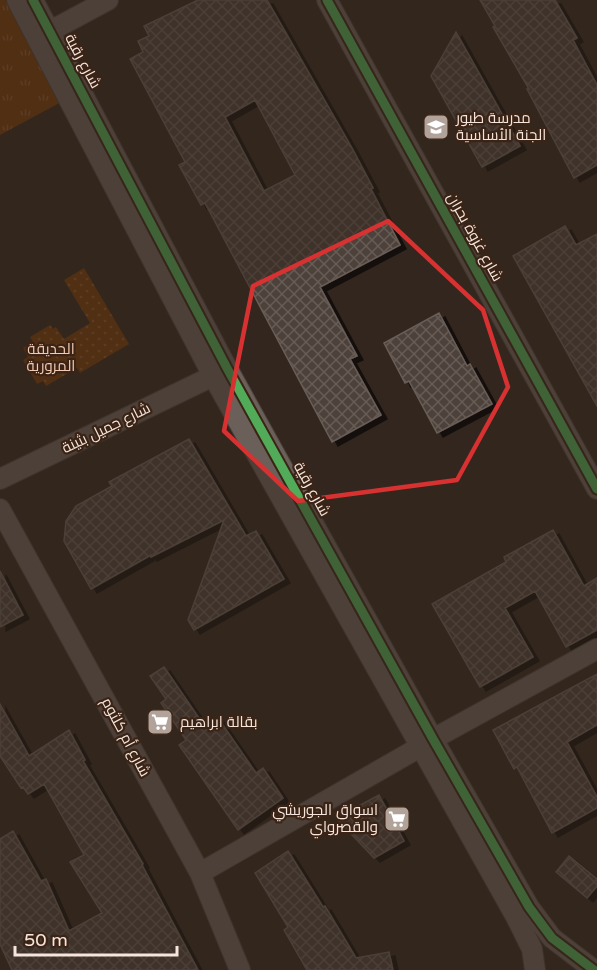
<svg xmlns="http://www.w3.org/2000/svg" width="597" height="970" viewBox="0 0 597 970" font-family="'Varela Round',Cairo,sans-serif">
  <style>
    .grass { fill: url(#grass-tufts) }
    .park { fill: url(#park-dots) }
    .building { fill: url(#building-cross-hatch); stroke: #695e58; stroke-width: 1.5; fill-rule: evenodd; filter: url(#shadow) }
    .lines { fill: none; stroke-linecap: round; stroke-linejoin: round }
    .minor-casing { stroke: #4e433c; stroke-width: 22 }
    .minor { stroke: #6a5f59; stroke-width: 20 }
    .cycleway-casing { stroke: #3b2416; stroke-width: 13 }
    .cycleway { stroke: #51ab58; stroke-width: 9 }
    .marked { fill: none; stroke: #d83131; stroke-width: 4.5; stroke-linejoin: round }
    .labels { text-anchor: middle; stroke-width: 4.5; stroke-linejoin: round; paint-order: stroke }
    .street-label { font-size: 15px; fill: #f5e5dc; stroke: #3b2416 }
    .poi-label { font-size: 15px; fill: #f5e5dc; stroke: #3b2416; text-anchor: start }
    .park-label { font-size: 15px; fill: #f3cab2; stroke: #3b2416 }
  </style>
  <defs>
    <pattern id="grass-tufts" width="24" height="20" patternUnits="userSpaceOnUse" patternTransform="scale(1.5)"><rect width="24" height="20" fill="#763a08"/><path d="M3 7l-1-3M5 7V3M7 7l1-3M15 17l-1-3M17 17v-4M19 17l1-3" fill="none" stroke="#8a562b"/></pattern>
    <pattern id="park-dots" width="8" height="8" patternUnits="userSpaceOnUse" patternTransform="scale(1.5)"><rect width="8" height="8" fill="#763a08"/><path d="M2 2h.1M6 6h.1" fill="none" stroke="#8a562b" stroke-width="1.8" stroke-linecap="round"/></pattern>
    <pattern id="building-cross-hatch" width="8" height="8" patternUnits="userSpaceOnUse" patternTransform="scale(1.5)"><rect width="8" height="8" fill="#4d423a"/><path d="M0 0l8 8M0 8l8-8" fill="none" stroke="#675d56"/></pattern>
    <filter id="shadow"><feDropShadow dx="6" dy="4" stdDeviation="0" flood-color="#0009"/></filter>
  </defs>
  <rect width="100%" height="100%" fill="#33261e"/>
  <path class="grass" d="M0,0H8L63,101L0,135Z"/>
  <path class="park" d="M84,268L129,344L80,373L77,368L46,386L43,381L37,384L23,360L28,357L23,348L33,342L30,337L50,325L53,329L56,327L64,339L90,323L64,280Z"/>
  <path class="building" d="M198,0H267L352,148L373,188L371,189L400,245L320,287L357,356L350,359L381,415L332,442L205,203L201,205L179,165L185,162L130,59L143,52L138,41L149,36L144,26ZM255,100L295,175L264,191L225,117Z
    M480,0H555L577,38L573,40L597,85V165L574,178L527,89H529L493,27L495,26Z
    M456,32L520,146L482,167L431,76Z
    M565,226L576,245L597,234V406L513,256Z
    M439,313L467,366L470,364L492,404L437,433L409,381L405,383L384,343Z
    M189,439L246,536L256,531L284,579L194,630L188,620L224,520L151,557V555L91,589L64,541L66,521L76,506L112,486L109,482Z
    M553,530L584,586L597,578V630L566,647L535,591L505,608L533,657L480,687L432,604L506,562L504,557Z
    M0,571L23,615L0,627Z
    M164,667L205,727L218,718L256,773L263,768L283,798L238,830L179,745L186,740L161,703L166,699L150,676Z
    M597,674V725L567,742L597,797V808L552,833L517,767L514,769L493,730Z
    M0,704L29,756L69,730L85,760L83,761L143,864L142,865L198,970H12L0,944V839L13,831L41,881L46,879L69,931L102,913L70,862L84,855L44,784L28,794L23,787L21,788L0,756Z
    M379,795L404,841L374,858L336,818Z
    M288,851L323,907L325,906L356,958L389,952L393,970H307L284,930L288,927L255,873Z
    M569,856L597,879V886L587,898L556,872Z"/>
  <g class="lines">
    <g class="minor-casing">
      <path id="minor" d="M17,0L213,376L515,915L532,949L535,970
        M33,0L228,370L433,739L529,907L552,938L594,970
        M327,0L597,489
        M39,37L108,0
        M0,479L213,376
        M0,509L200,873L240,970
        M433,739L597,649
        M200,873L420,747"/>
    </g>
    <use href="#minor" class="minor"/>
    <g class="cycleway-casing">
      <path id="cycleway" d="M33,0L228,370L433,739L529,907L552,938L594,970
        M327,0L597,489"/>
    </g>
    <use href="#cycleway" class="cycleway"/>
  </g>
  <path d="M0 0H597V970H0ZM388,221L483,310L508,387L457,480L298,501L224,431L253,286Z" fill="#33261e" fill-opacity=".55" fill-rule="evenodd"/>
  <path class="marked" d="M388,221L483,310L508,387L457,480L298,501L224,431L253,286Z"/>
  <defs>
    <g id="school-square" transform="scale(1.35)"><rect x="-9" y="-9" width="18" height="18" rx="4" fill="#b1a29a" stroke="#3b2416"/><path d="M0-5L7-2L0 1L-7-2ZM-4 1L0 2.5L4 1V4Q0 6-4 4Z" fill="#fff"/></g>
    <g id="supermarket-square" transform="scale(1.35)"><rect x="-9" y="-9" width="18" height="18" rx="4" fill="#b1a29a" stroke="#3b2416"/><path d="M-6-5.5h2.5l.6 2H6L4.5 2H-2.5L-4.4-4H-6ZM-1.5 3.2a1.3 1.3 0 1 0 .1 0ZM3 3.2a1.3 1.3 0 1 0 .1 0Z" fill="#fff"/></g>
  </defs>
  <g fill-rule="evenodd">
    <use href="#school-square" x="436" y="127"/>
    <use href="#supermarket-square" x="160" y="722"/>
    <use href="#supermarket-square" x="397" y="819"/>
  </g>
  <g class="labels">
    <g class="street-label">
      <text transform="translate(83 61) rotate(62)" y="5">شارع رقية</text>
      <text transform="translate(475 237) rotate(61)" y="5">شارع غزوة بحران</text>
      <text transform="translate(106 428) rotate(-26)" y="5">شارع جميل بثينة</text>
      <text transform="translate(312 489) rotate(61)" y="5">شارع رقية</text>
      <text transform="translate(126 737) rotate(62)" y="5">شارع أم كلثوم</text>
    </g>
    <g class="poi-label">
      <text x="456" y="123">مدرسة طيور<tspan x="456" dy="17">الجنة الأساسية</tspan></text>
      <text x="180" y="727">بقالة ابراهيم</text>
      <text x="378" y="815" text-anchor="end">اسواق الجوريشي<tspan x="378" dy="17">والقصرواي</tspan></text>
    </g>
    <g class="park-label">
      <text x="51" y="354">الحديقة<tspan x="51" dy="17">المرورية</tspan></text>
    </g>
  </g>
  <path d="M15 946v9h162v-9" fill="none" stroke="#f5e5dc" stroke-width="3"/>
  <text x="24" y="946" font-size="18" fill="#f5e5dc" stroke="#3b2416" stroke-width="4.5" paint-order="stroke">50 m</text>
</svg>
